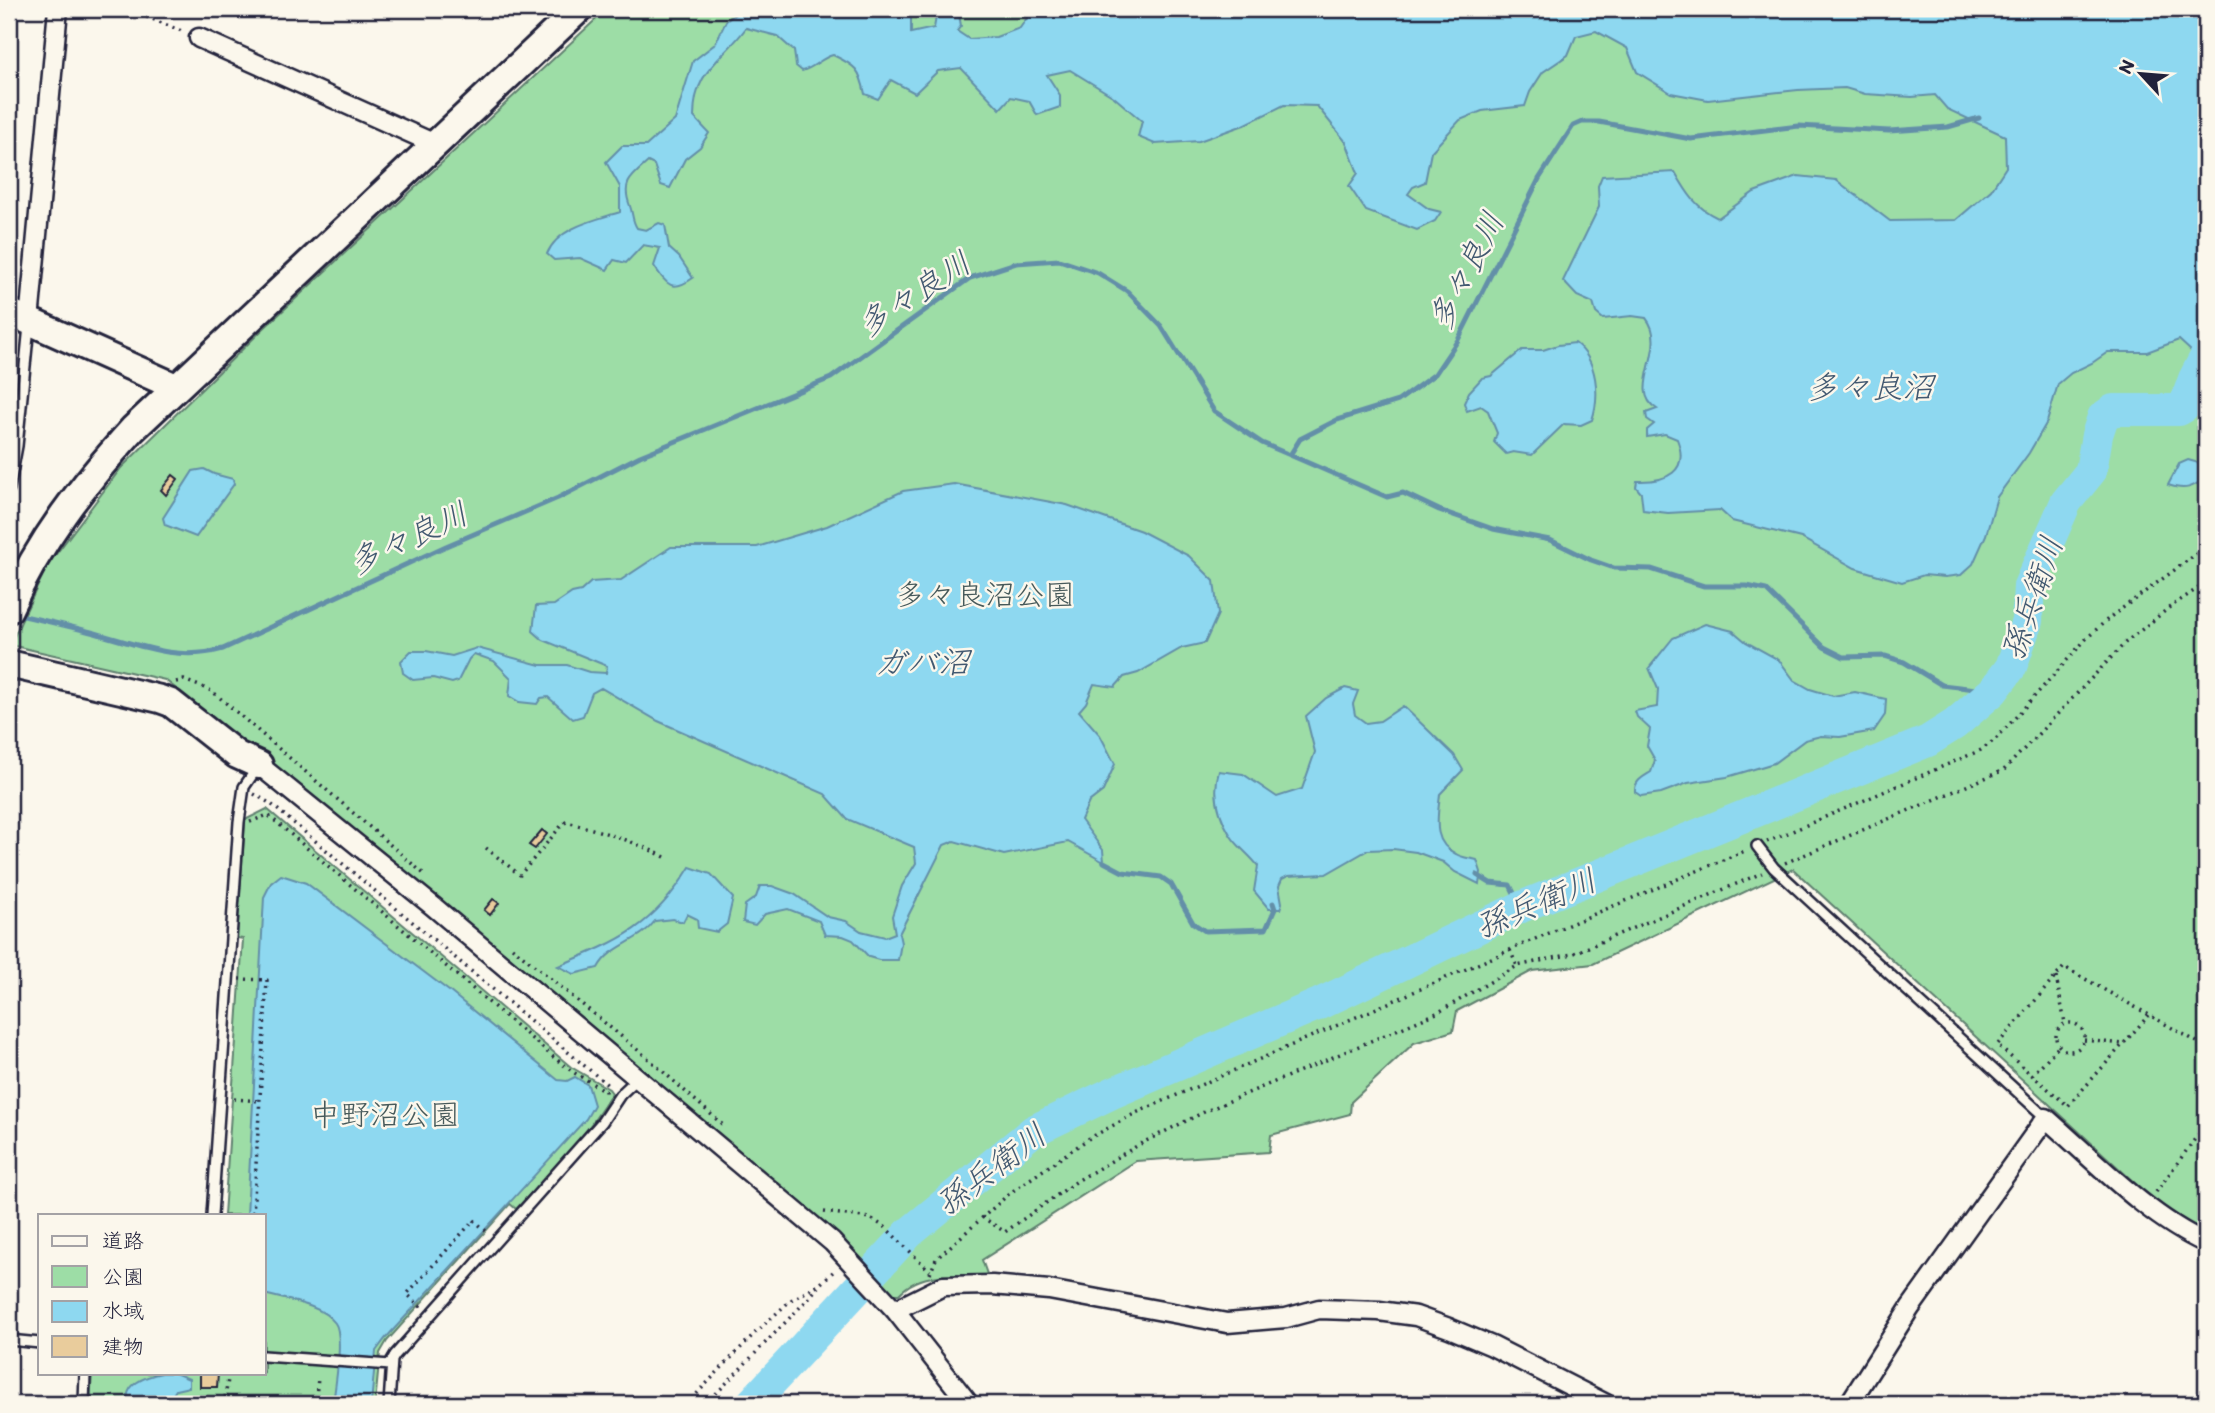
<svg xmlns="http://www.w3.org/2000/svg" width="2215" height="1413" viewBox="0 0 2215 1413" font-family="Itim,'Klee One',sans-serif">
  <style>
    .green { fill: #9ddda6; stroke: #608070; stroke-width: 2 }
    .water { fill: #8ed8f0; stroke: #638fa8; stroke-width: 2 }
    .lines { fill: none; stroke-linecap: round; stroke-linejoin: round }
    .stream { stroke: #638fa8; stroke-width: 5 }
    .river { stroke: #8ed8f0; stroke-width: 32 }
    .building { fill: #e9cc9c; stroke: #22223b; stroke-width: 2 }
    .lane-casing { stroke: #22223b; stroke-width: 14 }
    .street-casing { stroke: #22223b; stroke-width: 23 }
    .secondary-casing { stroke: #22223b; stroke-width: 32 }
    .path { stroke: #22223b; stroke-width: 3.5; stroke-dasharray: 2 5; stroke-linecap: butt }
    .lane { stroke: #fbf7ec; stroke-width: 9 }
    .street { stroke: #fbf7ec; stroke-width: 18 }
    .secondary { stroke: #fbf7ec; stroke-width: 26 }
    .labels { text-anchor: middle; stroke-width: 5; stroke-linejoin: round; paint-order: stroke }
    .park-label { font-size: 30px; fill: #475a5b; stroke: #fbf7ec }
    .water-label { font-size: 32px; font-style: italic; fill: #425971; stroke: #fbf7ec }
  </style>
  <rect width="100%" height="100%" fill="#fbf7ec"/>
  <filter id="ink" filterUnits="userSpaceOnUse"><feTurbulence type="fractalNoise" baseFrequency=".0143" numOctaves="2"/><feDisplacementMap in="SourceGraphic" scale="14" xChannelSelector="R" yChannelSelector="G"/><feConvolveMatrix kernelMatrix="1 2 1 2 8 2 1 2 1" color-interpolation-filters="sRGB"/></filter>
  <g filter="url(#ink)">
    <path class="green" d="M607,9H2206V1234L2186,1225L2136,1184L1793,869L1593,964L1532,971L1457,1011L1453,1031L1414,1043L1351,1102L1350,1114L1271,1135L1269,1152L1136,1161L982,1260L988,1277C958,1275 921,1270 899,1294H893L855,1252L344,823L165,680L10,645L47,566L121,468L261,331Z
      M267,809L571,1067L609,1089L612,1093C586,1137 551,1172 516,1209L510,1204L387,1341L380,1353L375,1404H90L92,1373H264V1215H224L243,939L237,938L245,820Z"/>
    <path class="water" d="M742,9H911V33L934,28L937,12L935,9H944L951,16L959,14L961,26L957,31L969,39L996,37L1020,28L1033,9H2206V358L2192,352L2179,340L2147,352H2108L2092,363L2071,373L2058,384L2047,422L2029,453L1997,497L1986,535L1973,564L1961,575L1945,577L1924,575L1902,582L1885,577L1855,568L1801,538L1732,521L1720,510L1668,513L1643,510L1641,493L1636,487L1637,481C1666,482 1690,472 1677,439L1665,434L1647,437V430L1654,424L1647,419L1646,413L1657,409C1626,390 1670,347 1646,318L1632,316L1603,319L1596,313L1593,303L1577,296L1563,281L1599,207L1598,186L1602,176L1675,172C1687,193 1696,208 1718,218L1754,192L1798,176L1836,180L1890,221L1956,220L1991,190L2006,167L2005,136L1947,109L1935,95L1912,97L1865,94L1845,88L1798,90L1708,100L1671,93L1637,72L1627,48L1596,31L1576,36L1568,55L1543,72L1530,92L1525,106L1482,111L1460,120L1431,152L1425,182L1413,187L1408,194L1429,209L1441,212L1435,221L1417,230L1366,211L1349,186L1358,173L1346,142L1317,106L1284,105L1244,125L1199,141L1155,144L1138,137L1142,121L1114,97L1070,70L1047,75L1060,95V107L1037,115L1029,101L1011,97L1000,109L961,68L938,71L915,93L891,80L878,99L865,94C860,69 856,66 833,55C821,58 814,68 802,71L796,66L794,51L777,36L746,28C721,62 694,70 694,117L709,133L700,147L685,159L670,188L661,185L654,165L648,162C631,177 621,183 630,206C633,214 632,221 637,228L646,230L659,223L665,225L669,248L679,257L693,278C672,293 667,285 654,266L660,248L643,245L626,263L614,260L607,270L580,258L554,260L547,254C558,227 595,220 620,212V187L606,162L622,146H646L675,120L693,61L715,44L726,21Z
      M1575,343C1598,360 1600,396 1592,420L1581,425L1564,424L1532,455L1513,452L1506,454L1494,442L1497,433L1488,411L1481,406L1467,411L1464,403L1469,392L1482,378L1491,376L1522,350H1543L1558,345Z
      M2188,460L2206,465V477C2193,488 2185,491 2168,485L2179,464Z
      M204,469L214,474L233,479L234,484L196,537L165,525L163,518L193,471Z
      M954,484L1067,505L1141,531L1189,556L1214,581L1218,614L1205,643L1182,648L1138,673L1124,677L1115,687L1094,684L1086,703L1079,711L1100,735L1115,764L1103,791L1089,802L1081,820L1103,850L1104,862L1068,842L1004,855L954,841L944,845L899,934L901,943L898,960H879L869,957L853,940L843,936L825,935L819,921L788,909L765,914L755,925L743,922L745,905L756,897L760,886H772L794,894L828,917L846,921L861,931L885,937L895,933L892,916L902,886L916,863L914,847L847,819L825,794L658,721L601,688L592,693L583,716L573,719L548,697L541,698L537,704L519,702L509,696L511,678L494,661L474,654L469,659L458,681L452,683L433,678L413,680L403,673L401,661L411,651H426L452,656L477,648L540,665H567L589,672L606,673L607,666L543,640L533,631L536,606L554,605L572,593L581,591L591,582L621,580L671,547H757L827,526L903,491Z
      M1705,624L1733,631L1746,642L1779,660L1794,680L1810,689L1833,696L1855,692L1886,699L1885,715L1874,731L1840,737L1821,736L1805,740L1774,763L1727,777L1688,783L1661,793L1641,796L1635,792C1634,781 1643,777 1651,772L1655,760L1647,746L1650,729L1637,717L1635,711L1657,707L1658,689L1649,668L1673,638Z
      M1345,688L1358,691L1353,704L1355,715L1366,723L1380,721L1403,706L1454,755L1463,770L1440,794C1438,817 1431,842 1456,854C1462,858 1470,858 1477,860L1481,872L1479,884L1455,872L1443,862L1416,852L1393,849L1368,850L1326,874L1288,876L1282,879L1279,886L1282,903L1280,909H1269L1254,891L1258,866C1250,855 1238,847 1231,836C1218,815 1212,794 1219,771L1243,774L1277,797L1302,789L1315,752L1306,716L1326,698Z
      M690,867L711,874L733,898L727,924L717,932L698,928L697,919L687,914L683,922L673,919L655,921C640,942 610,945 598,968L574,974L558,966C621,940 653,927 690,867Z
      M281,875L306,883L449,991L558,1080L567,1081L575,1077L588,1085L594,1105L586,1119L385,1339L376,1351L371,1404H333C335,1388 344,1335 335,1323C321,1304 285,1300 264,1294V1215H247L264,897L271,883Z
      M162,1373H175L189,1379V1387L176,1390L170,1399L173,1404H130C120,1385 147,1376 162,1373Z"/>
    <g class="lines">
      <path class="stream" d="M1290,455L1387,497L1403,493L1439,510L1493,529L1550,540L1591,560L1614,568L1651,569L1704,586H1747L1766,590L1824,647L1844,657L1885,656L1904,662L1942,685L1993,691
        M15,614C42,620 69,626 95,633C139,645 177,662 223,649L446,546L558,498L640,456L831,378L970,278L1016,263L1059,260L1098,273L1127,291L1161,326L1214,411L1262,443L1290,455L1300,439L1337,420L1398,401L1435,374L1458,340L1539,179L1573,126L1582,122H1599L1691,139L1799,126L1889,131L1948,127L1979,118
        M1104,862L1123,872L1161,877L1171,884L1193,923L1205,931L1266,929L1275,909L1273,903
        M1477,875L1490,883L1510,885L1521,907"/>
      <path class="river" d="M751,1404L909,1233L1033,1131L1112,1093L1319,1004L1521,907L1928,741L1955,724L1993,691L2011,667L2027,621L2029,586L2066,502L2091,471L2097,435L2103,417L2113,410H2179L2184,407L2194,379L2206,356"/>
    </g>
    <path class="building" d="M173,475L178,479L166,495L161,490Z
      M542,830L547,834L535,849L529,845Z
      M493,899L499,903L490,915L484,910Z
      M200,1373H218L217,1387H200Z"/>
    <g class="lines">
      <g class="lane-casing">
        <path id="lane" d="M9,489L17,446L29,326
          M1757,846L1774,868L2046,1118
          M212,1215L239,822L244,787L257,768
          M9,1340L40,1343
          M264,1356L391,1365
          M84,1404L85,1373
          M389,1404L392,1360L395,1355L602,1122L620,1095L638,1078"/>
      </g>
      <g class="street-casing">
        <path id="street" d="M199,38L435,144
          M29,321L58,9
          M259,765L434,907L832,1242L895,1310L969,1404
          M895,1310L943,1286L992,1285L1049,1290L1227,1323L1286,1318L1319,1309L1379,1311L1416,1316L1449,1328L1492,1346L1606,1404
          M1849,1404L1910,1308L2046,1118C2094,1160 2148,1217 2206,1243"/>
      </g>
      <g class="secondary-casing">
        <path id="secondary" d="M9,312L176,387
          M9,609C39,541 83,484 133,429L579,9
          M9,664L160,699L171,703L237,755L259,765"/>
      </g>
      <path class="path" d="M127,9L184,32
        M176,682L184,680L212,691L424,874
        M254,794L271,804L610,1087
        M250,822L268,815L552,1056L573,1072L605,1091V1094
        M1767,842L1981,750L1996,739L2087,638L2109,618L2206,547
        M486,848L520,875L562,825L566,822C602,831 634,841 667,858
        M1785,863L2004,770L2126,642L2170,607L2206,583
        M512,947L650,1060L723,1125
        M1510,950L1517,966
        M2056,977L2065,1023
        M239,979L267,980L253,1215
        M2149,1015L2068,1106L1997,1045L2064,967L2206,1047
        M2056 1037a14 14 0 1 1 28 0a14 14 0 1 1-28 0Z
        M2084,1040L2123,1044
        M2032,1075L2059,1046
        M234,1099L259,1101
        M2156,1192L2206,1124
        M824,1212L870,1218L885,1227L930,1271
        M982,1217L1005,1232L1077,1181L1142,1143L1206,1111L1439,1012L1517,966L1572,954L1762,873
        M930,1274L936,1259L1010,1193L1088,1139L1136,1113L1542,936L1747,850
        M421,1307L407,1294L474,1220L487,1232
        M224,1404L229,1373
        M315,1404L318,1379
        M687,1404L754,1334L791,1300L819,1285L836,1269
        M706,1404L808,1299L818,1287"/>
      <use href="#lane" class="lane"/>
      <use href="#street" class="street"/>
      <use href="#secondary" class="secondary"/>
    </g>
  </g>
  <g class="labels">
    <g class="park-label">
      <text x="985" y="605">多々良沼公園</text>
      <text x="385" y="1125">中野沼公園</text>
    </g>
    <g class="water-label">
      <text transform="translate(1466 271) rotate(-63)" y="11">多々良川</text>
      <text transform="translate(914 294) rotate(-33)" y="11">多々良川</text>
      <text x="1870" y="398">多々良沼</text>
      <text transform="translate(408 538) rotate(-25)" y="11">多々良川</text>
      <text transform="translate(2032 598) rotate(-71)" y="11">孫兵衛川</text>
      <text x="922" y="673">ガバ沼</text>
      <text transform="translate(1536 903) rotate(-23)" y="11">孫兵衛川</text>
      <text transform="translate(991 1169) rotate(-37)" y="11">孫兵衛川</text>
    </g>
  </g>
  <rect width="2215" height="1413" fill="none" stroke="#fbf7ec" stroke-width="35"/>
  <rect x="18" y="18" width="2180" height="1378" fill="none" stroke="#22223b" stroke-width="2.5" filter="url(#ink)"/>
  <rect x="38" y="1214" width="228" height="161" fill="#fbf7ec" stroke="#a4a2a5" stroke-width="2"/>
  <rect x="52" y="1236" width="35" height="10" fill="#fbf7ec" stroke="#a4a2a5" stroke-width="2"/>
  <text x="102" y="1248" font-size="21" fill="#22223b">道路</text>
  <rect x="52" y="1266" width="35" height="21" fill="#9ddda6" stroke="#a4a2a5" stroke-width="2"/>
  <text x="102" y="1284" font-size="21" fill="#22223b">公園</text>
  <rect x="52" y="1301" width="35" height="21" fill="#8ed8f0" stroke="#a4a2a5" stroke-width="2"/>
  <text x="102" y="1318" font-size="21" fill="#22223b">水域</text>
  <rect x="52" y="1336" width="35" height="21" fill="#e9cc9c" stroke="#a4a2a5" stroke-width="2"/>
  <text x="102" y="1354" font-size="21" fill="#22223b">建物</text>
  <g transform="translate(2141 74) rotate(296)" stroke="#fbf7ec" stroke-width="5" paint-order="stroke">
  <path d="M0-5L12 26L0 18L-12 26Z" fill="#22223b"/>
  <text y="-10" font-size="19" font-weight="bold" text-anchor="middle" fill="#22223b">N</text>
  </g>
</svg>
